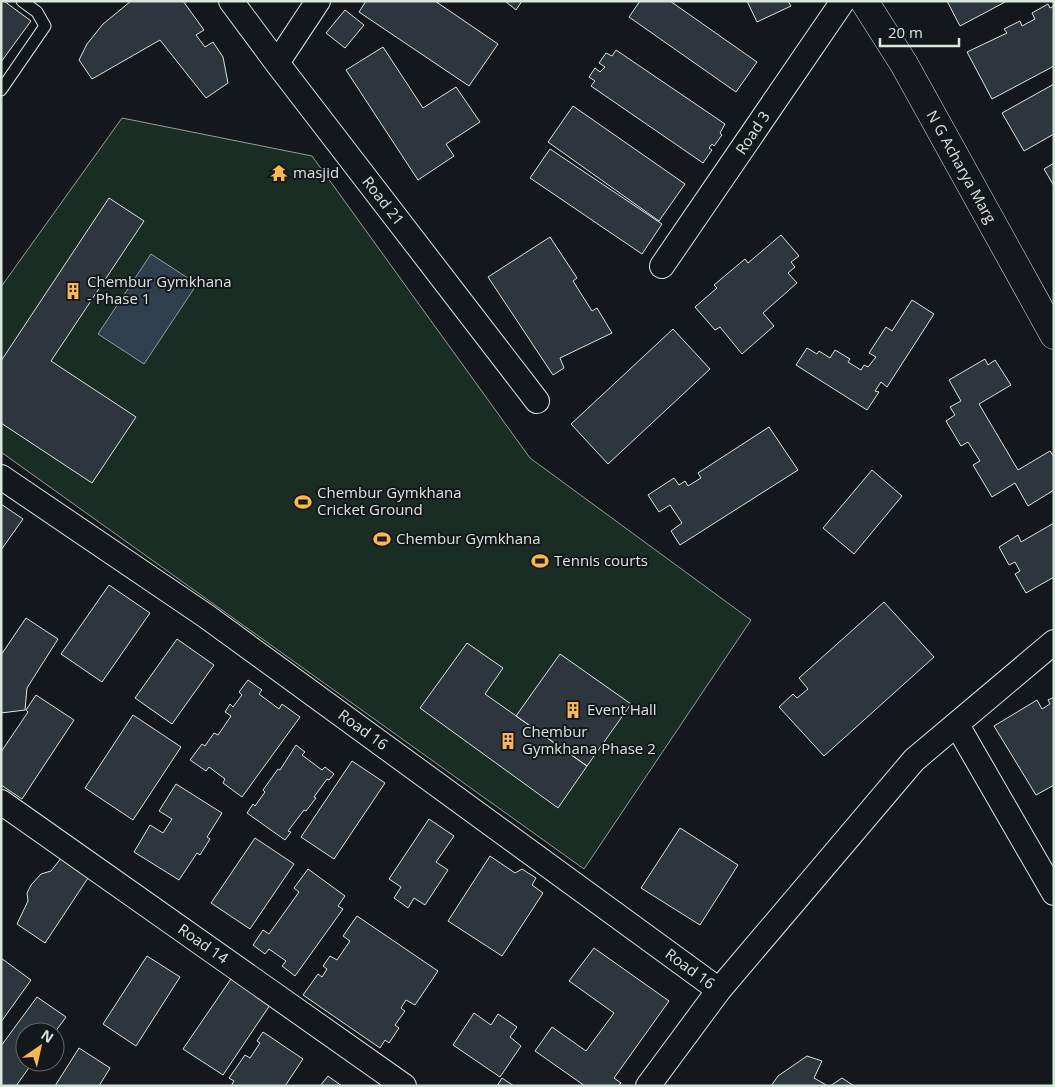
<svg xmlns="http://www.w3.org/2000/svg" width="1055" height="1087" viewBox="0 0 1055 1087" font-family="'Open Sans',sans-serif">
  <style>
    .green { fill: #1a2d24; stroke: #939e99 }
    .water { fill: #2f3f4d; stroke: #939e99 }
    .building { fill: #2c363c; stroke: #d8e6dc }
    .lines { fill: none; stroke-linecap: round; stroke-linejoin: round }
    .lane-casing { stroke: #d8e6dc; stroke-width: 13 }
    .street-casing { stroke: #d8e6dc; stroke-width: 26 }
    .secondary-casing { stroke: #d8e6dc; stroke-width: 29 }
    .lane { stroke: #14181c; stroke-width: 11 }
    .street { stroke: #14181c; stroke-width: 24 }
    .secondary { stroke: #14181c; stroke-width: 28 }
    .labels { text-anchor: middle; stroke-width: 4; stroke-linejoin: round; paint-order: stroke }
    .street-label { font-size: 15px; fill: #d8e6dc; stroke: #14181c }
    .poi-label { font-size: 15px; fill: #d8e6dc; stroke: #14181c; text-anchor: start }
  </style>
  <rect width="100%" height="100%" fill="#14181c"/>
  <path class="green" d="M122,118L312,156L530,458L751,620L584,869L1,452V287Z"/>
  <path class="water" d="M151,254L197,284L144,364L98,334Z"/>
  <path class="building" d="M1,1H4L31,21L1,62Z
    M131,1H183L204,30L196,35L205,47L213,42L223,57L228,83L206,98L160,40L92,79L79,60L87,44L103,24Z
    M366,1H435L498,44L469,86L359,12Z
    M505,1H522L516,10Z
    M640,1H670L757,62L736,92L629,17Z
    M747,1H788L791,6L757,22Z
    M947,1H1007L960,26Z
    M1048,4L1050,8L1054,6V66L992,99L967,52L1007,33L1004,29L1020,21L1022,26L1035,19L1032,13Z
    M345,10L364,25L345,48L326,33Z
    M383,47L423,108L456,87L480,122L446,144L454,156L418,180L346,70Z
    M616,50L725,124L720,133L722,135L714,146L712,144L709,148L712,150L703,163L591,86L595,81L589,77L595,68L600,72L605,67L599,63L606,53L612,56Z
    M1054,84V134L1024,151L1002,113Z
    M573,106L685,184L659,221L548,142Z
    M550,149L662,224L642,254L530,178Z
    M1054,163V186L1044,169Z
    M109,198L144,221L51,361L136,417L92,483L1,423V361Z
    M781,235L799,256L791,262L795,267L788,273L797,283L763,313L774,326L742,354L720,327L715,330L695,307L717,288L714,285L745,259L748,263Z
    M550,237L577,278L573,281L592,311L597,308L612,333L560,358L564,368L553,375L488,277Z
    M912,300L934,314L887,387L881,382L875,391L879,392L867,410L796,365L807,348L817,354L819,351L830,358L835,350L850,359L848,362L861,370L864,365L868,367L876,357L869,353L886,327L892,331Z
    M673,329L710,369L608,464L571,424Z
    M985,359L988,365L995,360L1011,385L979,404L1018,470L1050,451L1054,457V490L1028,506L1015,483L992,497L973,465L980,461L968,442L961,446L946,421L955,415L950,407L961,401L949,380Z
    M769,427L798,470L680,545L671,531L682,523L670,505L659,512L648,495L674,478L679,485L685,481L688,486L701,478L698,473Z
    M872,470L902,496L854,554L823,528Z
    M1,504L23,519L1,550Z
    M1054,523V577L1026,593L1015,574L1020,571L1015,562L1009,565L999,547L1018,535L1021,542Z
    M109,585L150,613L102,682L61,654Z
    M884,602L934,657L824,756L779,707L793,694L797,698L808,689L799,678Z
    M26,618L58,639L27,688L25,710L1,713V655Z
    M177,639L214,665L172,724L135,698Z
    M467,643L503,668L485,694L587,766L558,808L420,708Z
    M560,654L631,704L587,766L516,716Z
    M248,680L262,690L259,694L279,709L282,704L300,717L242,797L223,783L225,779L209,767L206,771L190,760L202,744L205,746L214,733L218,735L231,716L225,712L230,704L233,707L242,695L239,692Z
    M36,695L74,720L22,799L1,785V752L28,712L26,710Z
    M1054,697V785L1036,795L994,726L1037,700L1042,709L1050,704L1048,700Z
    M133,715L181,747L133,820L85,788Z
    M296,745L305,752L302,755L322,770L325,767L334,774L329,780L327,779L314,797L316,798L306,811L304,810L288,831L291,832L285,840L247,813L253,804L255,806L265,792L263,790L278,769L280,770Z
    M352,761L385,783L334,859L301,837Z
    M176,784L222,813L207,837L210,839L200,855L197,853L179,880L134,852L150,825L163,833L172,819L159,811Z
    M429,819L454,836L436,862L448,870L425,905L414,898L408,908L394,898L401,887L389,879Z
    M680,828L738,865L700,925L641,888Z
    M255,838L294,864L250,929L211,903Z
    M490,856L515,873L522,869L536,878L532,885L543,893L502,956L448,921Z
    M62,857L90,875L45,943L17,924L28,901L27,893L31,885L41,874L51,871Z
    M308,869L345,896L338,906L343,909L295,976L282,966L286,961L269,949L265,954L253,945L263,930L269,934L299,892L294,888Z
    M357,916L438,971L415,1005L406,1000L401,1008L405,1011L395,1025L399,1028L389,1043L385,1040L380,1048L303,995L318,974L322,977L327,969L323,966L330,956L337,960L350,941L343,936Z
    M594,948L669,1001L614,1078L621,1083L618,1086H585L535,1051L552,1027L586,1051L614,1013L569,981Z
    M147,956L180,977L136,1046L103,1024Z
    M1,958L31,980L1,1022Z
    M235,973L274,999L223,1075L183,1049Z
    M37,997L66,1017L55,1032H25V1062H33L16,1086H1V1046Z
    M474,1013L491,1025L498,1014L517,1027L510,1037L521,1046L500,1077L453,1045Z
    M263,1032L303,1059L285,1086H231L234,1081L229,1078L245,1055L250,1058L260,1043L257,1041Z
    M79,1048L110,1068L99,1086H55Z
    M807,1056L822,1061L814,1078L828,1086H771L778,1076Z
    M328,1076L342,1086H320Z
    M502,1078L514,1086H497Z
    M842,1078L854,1086H830Z"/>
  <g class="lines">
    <g class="lane-casing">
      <path id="lane" d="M1,90L45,26L37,12L22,1"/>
    </g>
    <g class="street-casing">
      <path id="street" d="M231,1L277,63L537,401
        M277,63L318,1
        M662,266L843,1
        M1,477L206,616L719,990
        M957,725L1054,893
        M1,802L404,1086
        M648,1086L719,990L914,760L1054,642"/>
    </g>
    <g class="secondary-casing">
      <path id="secondary" d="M864,1L904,64L1054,335"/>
    </g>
    <use href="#lane" class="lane"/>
    <use href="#street" class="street"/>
    <use href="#secondary" class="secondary"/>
  </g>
  <defs>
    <g id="temple-bare" transform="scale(1.35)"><path d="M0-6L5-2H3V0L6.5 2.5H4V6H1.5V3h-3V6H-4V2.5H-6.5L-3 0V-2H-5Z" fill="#ffb74d" stroke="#14181c" stroke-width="2.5" paint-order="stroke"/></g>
    <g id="building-bare" transform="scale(1.35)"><path d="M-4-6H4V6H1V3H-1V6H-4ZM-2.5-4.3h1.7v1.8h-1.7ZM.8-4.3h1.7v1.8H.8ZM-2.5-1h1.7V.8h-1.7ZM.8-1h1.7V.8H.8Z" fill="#ffb74d" stroke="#14181c" stroke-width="2.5" paint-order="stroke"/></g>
    <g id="stadium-bare" transform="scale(1.35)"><path d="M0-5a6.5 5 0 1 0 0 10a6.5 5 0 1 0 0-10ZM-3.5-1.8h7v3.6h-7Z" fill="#ffb74d" stroke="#14181c" stroke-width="2.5" paint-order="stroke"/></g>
  </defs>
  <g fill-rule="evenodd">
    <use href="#temple-bare" x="279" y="173"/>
    <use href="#building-bare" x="73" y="291"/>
    <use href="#stadium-bare" x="303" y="502"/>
    <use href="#stadium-bare" x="382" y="539"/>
    <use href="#stadium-bare" x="540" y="561"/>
    <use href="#building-bare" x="573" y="710"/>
    <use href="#building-bare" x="508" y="741"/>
  </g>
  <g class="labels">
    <g class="street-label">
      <text transform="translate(753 133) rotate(-56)" y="5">Road 3</text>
      <text transform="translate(961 167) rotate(61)" y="5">N G Acharya Marg</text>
      <text transform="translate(383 201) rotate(52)" y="5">Road 21</text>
      <text transform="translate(363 730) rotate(36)" y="5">Road 16</text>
      <text transform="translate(203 944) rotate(35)" y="5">Road 14</text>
      <text transform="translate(690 969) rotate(36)" y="5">Road 16</text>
    </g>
    <g class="poi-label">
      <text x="293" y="178">masjid</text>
      <text x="87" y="287">Chembur Gymkhana<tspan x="87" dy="17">- Phase 1</tspan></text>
      <text x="317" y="498">Chembur Gymkhana<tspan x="317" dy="17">Cricket Ground</tspan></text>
      <text x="396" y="544">Chembur Gymkhana</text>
      <text x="554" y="566">Tennis courts</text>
      <text x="587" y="715">Event Hall</text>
      <text x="522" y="737">Chembur<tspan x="522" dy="17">Gymkhana Phase 2</tspan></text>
    </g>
  </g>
  <rect width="1055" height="1087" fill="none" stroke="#d8e6dc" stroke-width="5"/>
  <g transform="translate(40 1047) rotate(34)"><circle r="24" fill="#14181c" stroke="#626a69"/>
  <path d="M0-4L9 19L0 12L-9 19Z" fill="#ffb74d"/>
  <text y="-8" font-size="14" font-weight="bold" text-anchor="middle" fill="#d8e6dc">N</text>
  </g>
  <path d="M880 38v8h79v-8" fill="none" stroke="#d8e6dc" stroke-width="2.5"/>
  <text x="888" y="38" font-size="15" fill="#d8e6dc" stroke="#14181c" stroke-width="4" paint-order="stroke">20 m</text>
</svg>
